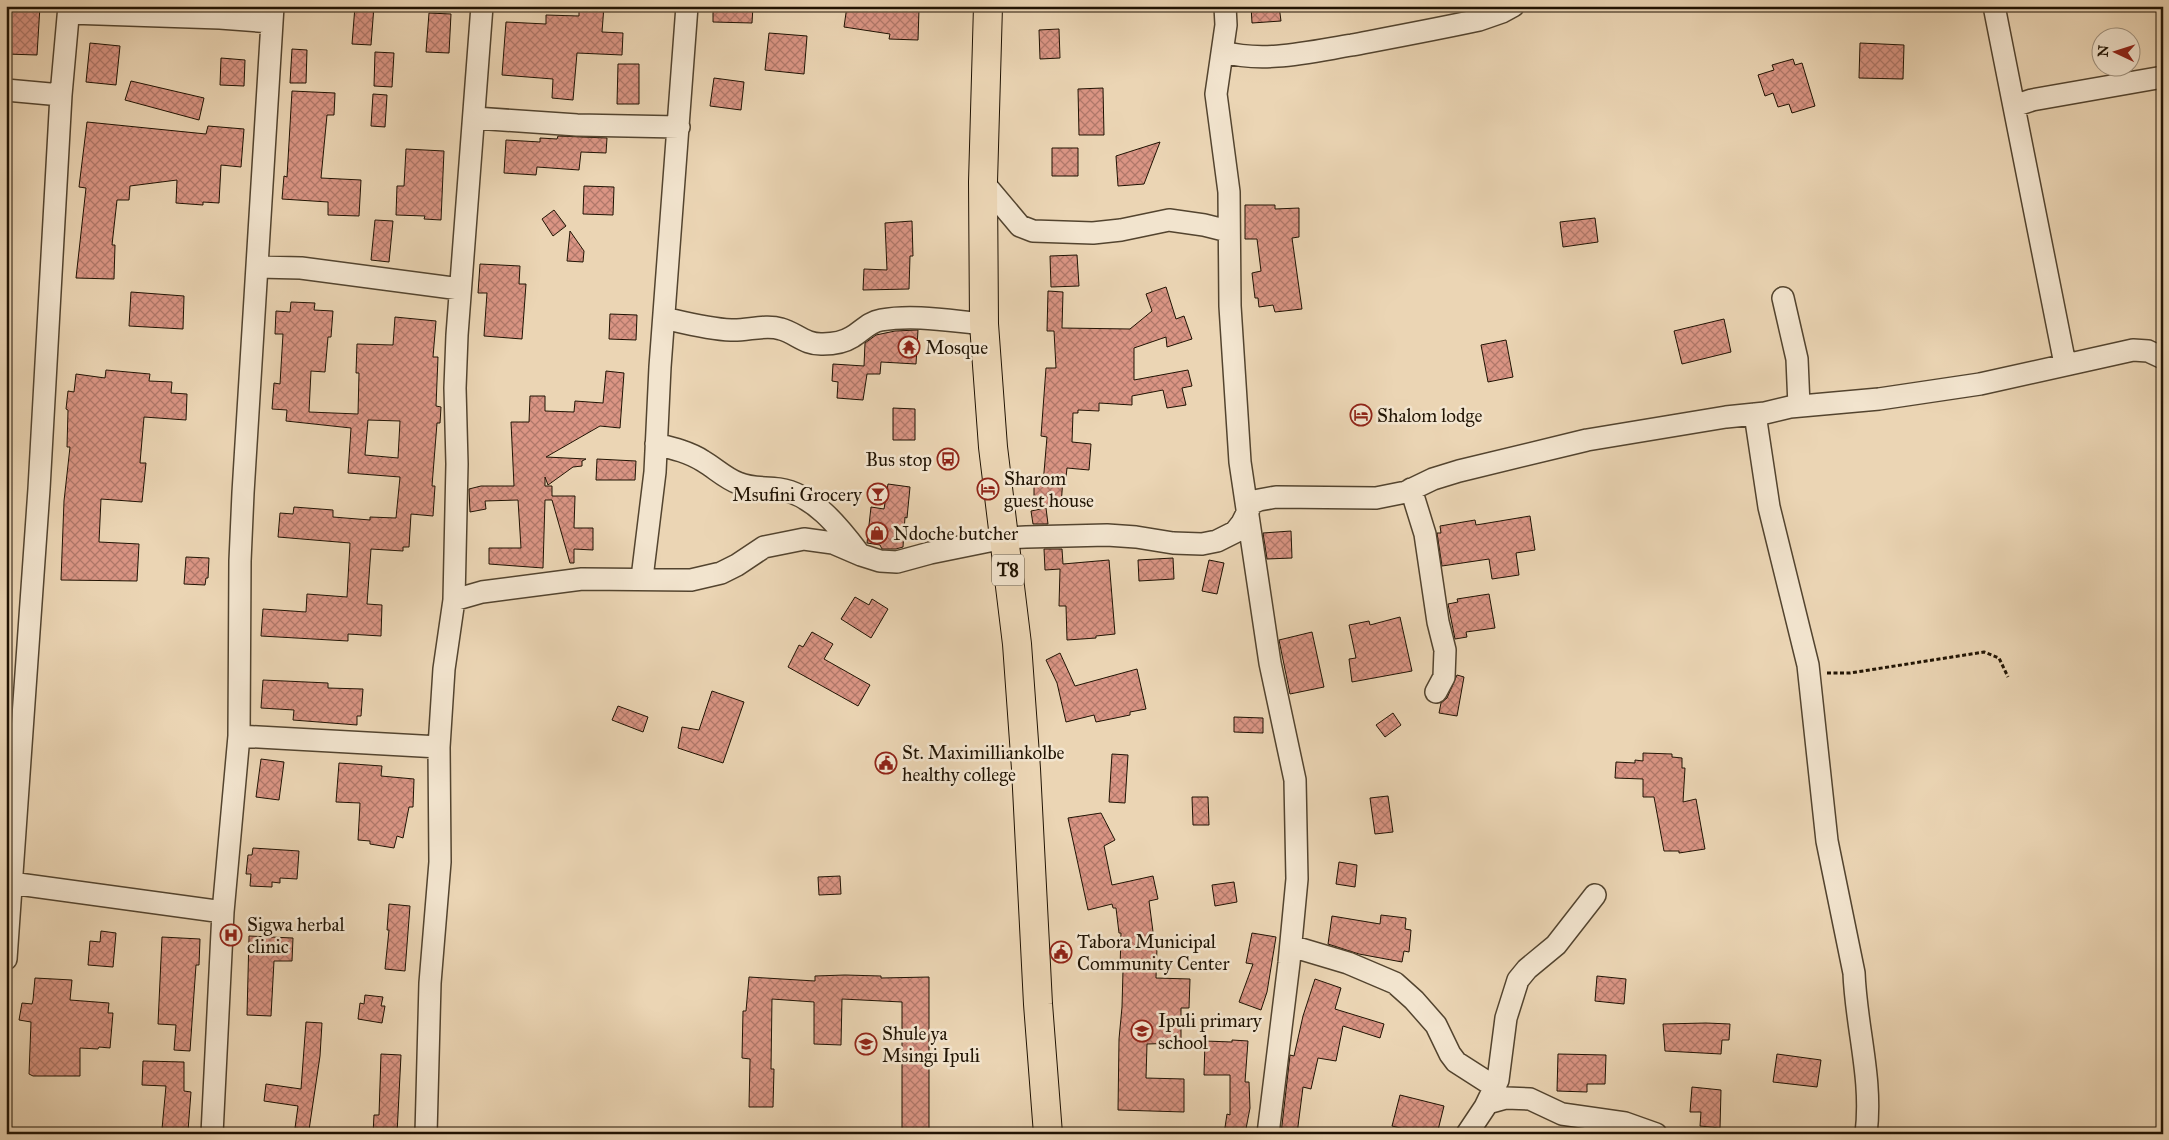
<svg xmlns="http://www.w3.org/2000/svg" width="2169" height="1140" viewBox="0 0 2169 1140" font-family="'IM FELL Great Primer',serif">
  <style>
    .building { fill: url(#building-cross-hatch); stroke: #201303; fill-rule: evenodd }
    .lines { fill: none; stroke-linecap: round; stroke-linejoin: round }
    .minor-casing { stroke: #53442f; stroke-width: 24 }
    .highway-casing { stroke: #201303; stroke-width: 30 }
    .path { stroke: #201303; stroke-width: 3; stroke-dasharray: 4 2.5; stroke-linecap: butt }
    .minor { stroke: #f2e4ce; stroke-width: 21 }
    .highway { stroke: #ebd5b4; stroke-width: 28 }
    .labels { text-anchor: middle; stroke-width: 5; stroke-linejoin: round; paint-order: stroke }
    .shield { fill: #f2e4ce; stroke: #5f5240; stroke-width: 1 }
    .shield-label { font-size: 18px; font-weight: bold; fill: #201303 }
    .poi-label { font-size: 19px; fill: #201303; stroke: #f2e4ce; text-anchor: start }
  </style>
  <defs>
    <pattern id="building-cross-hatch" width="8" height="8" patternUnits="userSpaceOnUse" patternTransform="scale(1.25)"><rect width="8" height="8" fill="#da9584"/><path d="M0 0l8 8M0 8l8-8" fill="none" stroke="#b0786a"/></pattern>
  </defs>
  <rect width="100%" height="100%" fill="#ebd5b4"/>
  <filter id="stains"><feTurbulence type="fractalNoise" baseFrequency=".004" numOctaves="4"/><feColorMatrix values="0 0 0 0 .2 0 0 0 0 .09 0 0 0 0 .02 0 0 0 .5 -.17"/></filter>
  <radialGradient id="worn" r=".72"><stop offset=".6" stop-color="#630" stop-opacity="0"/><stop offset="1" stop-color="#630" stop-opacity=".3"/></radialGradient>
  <path class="building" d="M7,6H40L37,55L6,54Z
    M355,6H374L371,45L352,44Z
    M579,6H604L602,32L623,33L622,55L577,53L573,100L552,98L553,79L502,75L506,22L546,24V15L579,16Z
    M713,6H753L752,23L713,22Z
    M847,6L919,9L918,40L889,39L890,34L844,27Z
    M1251,6H1279L1281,21L1252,23Z
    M429,13L451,14L449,53L426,52Z
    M1059,29L1060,58L1040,59L1039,30Z
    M769,33L807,36L804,74L765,70Z
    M90,43L120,46L116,85L86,82Z
    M1860,43L1904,45L1903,79L1859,78Z
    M292,49L307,50L306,83H290Z
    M375,52L394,53L392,87L374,86Z
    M221,58L245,60L244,86L220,85Z
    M1793,59L1795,65L1802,63L1815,106L1792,113L1789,104L1778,107L1773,93L1765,96L1758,75L1774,70L1772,65Z
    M618,64H639V104H617Z
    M714,78L744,82L741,110L710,106Z
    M131,81L204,98L199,120L125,100Z
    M1103,88L1104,135H1079L1078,89Z
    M292,91L335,93L334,115H327L321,178L361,180L359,216L328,215V202L282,199L284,176L287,177Z
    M373,94L387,95L385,127L371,126Z
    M87,122L206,134L208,126L244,129L241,167L221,165L219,203L203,202V205L176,203L177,180L130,186L129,200H117L112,245H115L114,279L76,278L86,188L79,187Z
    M558,136L607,138L606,153L581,152L579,170L537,167L536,175L504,173L506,140L540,142V138L557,139Z
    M1160,142L1144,184L1118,186L1116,156Z
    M1052,148H1078V176H1052Z
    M406,149L444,151L441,220L424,219L425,216L396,215L397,186H404Z
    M584,186L614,187L613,215L583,214Z
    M1245,205H1275V209L1299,208V237L1292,238L1302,309L1275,312L1273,305L1259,307L1258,298H1255L1252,273L1261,271L1257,239H1245Z
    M554,210L566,226L553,236L542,219Z
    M1595,218L1598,242L1563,247L1560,222Z
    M375,220L393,221L389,262L371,260Z
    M912,221L913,256H910L909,289L863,290L864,269L887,270L885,223Z
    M570,231L584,251L583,262L567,261Z
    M1077,255L1079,286L1051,287L1050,256Z
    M480,264L520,266L519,284H526L522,339L484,336L487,293H478Z
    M1166,287L1176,319L1184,316L1192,339L1167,347L1166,337L1134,348V380L1188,370L1192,386L1182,388L1186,405L1167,408L1163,390L1132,396V405L1099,403V411L1078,410V413H1073L1072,442L1091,444L1089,470L1067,468L1066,477H1063L1061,507L1034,505V483L1043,484L1047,437L1041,436L1046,368H1056L1054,331H1047L1048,291L1063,292L1062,328L1130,329L1152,311L1146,294Z
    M131,292L184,296L183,329L129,326Z
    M291,302L315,303L314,310L333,311L331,337H328L325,372L311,371L309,412L358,414L359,373H356L357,344L393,345L395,317L436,321L433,357H438L436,406L441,407L440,423H437L432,486H435L433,516L411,514L409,547H403V551L371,549L367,604L382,605L381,636L348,634V641L261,636L263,609L306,612L307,594L347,597L350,543L278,537L280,513L293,514L294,507L333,510V517L370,520V517L396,518L400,477L348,473L351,428L286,421L287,410L272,409L274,383L280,384L283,334H275L276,311L290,312ZM368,420L400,421L398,458L365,455Z
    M610,314L637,315L636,340L609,339Z
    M1724,319L1731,352L1682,364L1674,331Z
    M918,330L916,364L881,362L880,374H867L863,400L837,398L838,382L832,381L833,364L864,366L865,343L876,335L895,331Z
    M1506,340L1513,377L1488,382L1481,345Z
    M106,370L150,374L149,381L172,382L171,393L187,394L186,420L144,417L140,463H146L142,502L101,499L99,542L139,544L137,581L61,580L64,501L70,447H67L68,410L66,409L68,391L74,392L76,374L105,378Z
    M606,371L624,373L620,428L600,426L546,457L586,459L582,461V466L573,467L548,485L545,477V486H552V496H575L574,528H593V550L574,549V563H570L552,500H545L543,568L489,564V548H521L518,500L485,501L486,509L470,512L469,489L481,486H514L511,422H529L530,396H545V411L574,412L575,401L603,403Z
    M893,408L915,409V440H893Z
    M597,459L636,461L635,480H596Z
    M888,484L910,487L907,518L905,517L903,547L896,549H882L880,545L867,543L871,507L884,509Z
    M1046,508L1048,524H1033L1031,511Z
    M1530,516L1535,550L1516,553L1519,575L1492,579L1489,559L1442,566L1437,533H1441L1440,526L1475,520L1476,525Z
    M1291,531L1292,558L1267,559L1263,533Z
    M1044,549H1062L1063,564L1109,560L1115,634L1096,636V638L1067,640L1066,606H1059L1060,569L1045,570Z
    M186,557L209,558L208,578H206L205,585L184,584Z
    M1173,558L1174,579L1139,581L1138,560Z
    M1209,560L1224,563L1217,594L1202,591Z
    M1489,594L1495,628L1466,632L1467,637L1455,639L1448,604L1458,602L1457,599Z
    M855,597L869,605L872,599L888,609L871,638L841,619Z
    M1400,617L1412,671L1352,682L1349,659L1356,658L1349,625L1369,621L1370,625Z
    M812,632L833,644L824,659L870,685L858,706L788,667L799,645L803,647Z
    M1312,632L1324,687L1290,694L1279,640Z
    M1060,653L1075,686L1137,669L1146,709L1130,712V715L1096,722L1094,715L1066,722L1057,683L1046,660Z
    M1457,675L1464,677L1457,716L1439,713L1441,703L1447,698Z
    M263,680L328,683V688L363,689L361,716H357V725L293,720L294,710L261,708Z
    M712,691L744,702L723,763L678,748L682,727L699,730Z
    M618,706L648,717L643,732L612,720Z
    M1393,713L1401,725L1385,737L1376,725Z
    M1234,717L1263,718V733L1234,732Z
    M1643,753L1672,754V757L1682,758V768H1685L1683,802L1696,799L1705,849L1679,853V851H1664L1654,797H1643V779L1615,778L1616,762L1635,763V760L1643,761Z
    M1112,754L1128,755L1125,803L1109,802Z
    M261,759L284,762L279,800L256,797Z
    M339,763L382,766L381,776L414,779L413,807H409L403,838L397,836L394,848L370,844V841L358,840L360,803L336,802Z
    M1388,796L1393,832L1375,834L1370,798Z
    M1192,797H1208L1209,825H1193Z
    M1101,813L1115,840L1104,846L1112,885L1153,876L1158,899L1149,901L1155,947H1157L1156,978L1190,979L1189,1008H1181V1043L1147,1044L1146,1078L1184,1079V1112L1118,1110L1119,1039L1122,1007L1123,970H1120L1121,933H1119L1116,908H1113L1112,904L1088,910L1068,818Z
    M253,848L299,851L297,879L280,878V883L272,882V887L250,886L251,874H246L248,855H252Z
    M1339,862L1357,865L1355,887L1336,884Z
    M840,876L841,894L819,895L818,877Z
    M1234,882L1237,902L1215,906L1212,885Z
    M389,904L410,906L405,971L385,969L389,930H387Z
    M1381,915L1406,918L1405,929L1411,930L1409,952L1404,951L1402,962L1359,954L1328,944L1332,916L1380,924Z
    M101,931L116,933L113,967L88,965L90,941L100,942Z
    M1252,933L1276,937L1267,992L1261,1010L1239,1002L1253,964L1246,963Z
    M249,936L293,938L292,961H274L271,1016L247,1015Z
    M162,937L200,939L199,965H196L190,1051L174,1050L176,1025L158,1024Z
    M845,975L881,976V978L929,977V1132H902V1002L842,999L841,1045L814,1044V1002L772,999L771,1069H774L773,1107H749L750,1059L742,1058L743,1011H746L749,977L815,981V976Z
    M1597,976L1626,979L1624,1004L1595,1001Z
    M35,978L72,980L70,1000L109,1003L108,1013H113L110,1048L99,1047L98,1049L80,1048V1076H33L29,1074L31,1022L19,1020L22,1003L32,1004L33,1000Z
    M1315,979L1341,988L1335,1009L1384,1024L1380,1038L1343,1026L1336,1061L1318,1058L1311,1089L1303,1087L1297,1134H1281L1290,1055L1294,1056L1303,1016Z
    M365,995L383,997L381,1006H385L382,1023L358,1019L360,1003L364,1004Z
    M306,1022L322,1023L320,1056L309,1130L295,1128L298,1106L264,1101L266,1084L301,1089Z
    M1706,1023L1730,1024L1729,1040H1722L1721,1054L1665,1051L1663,1024Z
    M1232,1040L1248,1041L1245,1082H1249L1250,1108L1245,1134H1224L1227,1114L1230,1115V1075H1204L1205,1041L1232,1042Z
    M381,1054L401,1055L397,1134H373L374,1115H379Z
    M1558,1054L1606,1055L1605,1084H1587V1092L1557,1091Z
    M1777,1054L1821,1060L1817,1087L1773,1082Z
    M143,1061L184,1062V1091L191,1092L188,1131L162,1129L166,1086L142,1085Z
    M1692,1087L1721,1090L1720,1128L1700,1126L1701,1112H1690Z
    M1400,1095L1444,1106L1437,1134H1425L1392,1126Z"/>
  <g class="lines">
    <g class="minor-casing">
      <path id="minor" d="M1225,6L1226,25L1216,94L1229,192L1230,306L1240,462L1270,663L1295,780L1297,879L1289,963L1268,1134
        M1994,6L2065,364
        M69,13L220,18L271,22
        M1223,52C1265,63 1309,52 1352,45C1394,37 1437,29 1479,20L1502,12L1513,6
        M6,90L61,95
        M2014,106L2032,100L2163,77
        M475,118L577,125L679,127
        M983,182L1020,226L1033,231L1093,233L1121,230L1169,220L1204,225L1228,231
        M258,267L301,268L460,289
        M1783,298L1797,359L1799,406
        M664,318C686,323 708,329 731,330C747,331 765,324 781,329C796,333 805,345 823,344C832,344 844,342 852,337C862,331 869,322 881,320C914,314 951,321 984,324
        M1755,414L1769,507L1808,665L1827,841L1854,973C1856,1027 1873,1079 1866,1134
        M656,444C672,448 689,452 703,461C715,468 725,478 738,483C751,489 766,487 779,489C813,494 839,527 858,552
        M1411,489L1425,534L1438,622L1445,650L1444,677L1436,692
        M642,578L655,472L660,367L687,6
        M454,600L482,592L582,579L691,580L721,573L737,565L764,547L804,539L833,543L861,555L880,561L897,562L930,553L1004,538L1026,537L1107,535L1136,537L1173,543L1202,544L1217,541L1235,532L1242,523L1252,503L1259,500L1276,497L1376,498L1406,492L1433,479L1459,471L1587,440L1726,417L1765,413L1790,407L1879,399L1980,384L2133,350L2148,351L2163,358
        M239,736L439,747
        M11,883L223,912
        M1291,946L1348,963L1395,983L1414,1000L1436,1025L1450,1054L1456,1062L1495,1087
        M6,959L39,489L61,95L69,6
        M1488,1103L1506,1098L1530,1099L1562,1114L1625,1123L1656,1134
        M212,1134L223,912L239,736L240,561L243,493L273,6
        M426,1134L430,983L440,862L439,747L444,669L454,600L457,464L455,388L457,335L482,6
        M1467,1134L1485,1107L1498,1080L1506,1018L1518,980L1527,969L1556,945L1595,895"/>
    </g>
    <g class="highway-casing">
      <path id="highway" d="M988,6L983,182L984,324L993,447L1017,644L1026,769L1038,1004L1048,1134"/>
    </g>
    <path class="path" d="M1827,673H1850L1984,652L1999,658L2008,677"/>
    <use href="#minor" class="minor"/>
    <use href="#highway" class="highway"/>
  </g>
  <defs>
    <g id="temple-ring" transform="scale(1.125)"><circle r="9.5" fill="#f2e4ce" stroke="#8f2418" stroke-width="1.5"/><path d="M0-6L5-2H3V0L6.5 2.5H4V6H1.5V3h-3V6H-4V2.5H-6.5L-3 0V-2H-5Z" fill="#8f2418"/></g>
    <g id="hotel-ring" transform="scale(1.125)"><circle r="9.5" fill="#f2e4ce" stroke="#8f2418" stroke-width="1.5"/><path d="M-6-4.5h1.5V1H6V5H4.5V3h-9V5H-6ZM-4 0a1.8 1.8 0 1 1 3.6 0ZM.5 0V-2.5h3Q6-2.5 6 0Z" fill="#8f2418"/></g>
    <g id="bus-ring" transform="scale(1.125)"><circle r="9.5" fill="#f2e4ce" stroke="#8f2418" stroke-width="1.5"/><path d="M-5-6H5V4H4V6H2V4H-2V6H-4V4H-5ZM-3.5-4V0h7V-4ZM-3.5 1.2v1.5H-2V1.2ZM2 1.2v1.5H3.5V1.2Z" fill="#8f2418"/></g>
    <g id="bar-ring" transform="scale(1.125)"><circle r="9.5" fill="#f2e4ce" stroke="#8f2418" stroke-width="1.5"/><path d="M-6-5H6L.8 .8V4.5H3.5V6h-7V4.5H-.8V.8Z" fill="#8f2418"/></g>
    <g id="shop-ring" transform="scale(1.125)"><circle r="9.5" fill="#f2e4ce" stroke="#8f2418" stroke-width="1.5"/><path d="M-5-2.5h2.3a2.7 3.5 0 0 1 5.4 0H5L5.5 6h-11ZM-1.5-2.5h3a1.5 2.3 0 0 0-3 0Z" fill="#8f2418"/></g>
    <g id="civic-ring" transform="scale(1.125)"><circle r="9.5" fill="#f2e4ce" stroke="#8f2418" stroke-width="1.5"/><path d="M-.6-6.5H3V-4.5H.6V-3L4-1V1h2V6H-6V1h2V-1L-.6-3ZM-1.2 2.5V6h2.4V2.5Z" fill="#8f2418"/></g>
    <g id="hospital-ring" transform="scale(1.125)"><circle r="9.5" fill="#f2e4ce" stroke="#8f2418" stroke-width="1.5"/><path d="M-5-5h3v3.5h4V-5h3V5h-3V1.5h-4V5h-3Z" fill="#8f2418"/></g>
    <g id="school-ring" transform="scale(1.125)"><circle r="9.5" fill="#f2e4ce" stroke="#8f2418" stroke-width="1.5"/><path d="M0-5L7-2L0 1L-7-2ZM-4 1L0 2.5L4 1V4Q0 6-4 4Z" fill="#8f2418"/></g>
  </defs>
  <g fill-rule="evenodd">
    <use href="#temple-ring" x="909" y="347"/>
    <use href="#hotel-ring" x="1361" y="415"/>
    <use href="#bus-ring" x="948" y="459"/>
    <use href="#hotel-ring" x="988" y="489"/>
    <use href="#bar-ring" x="878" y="494"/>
    <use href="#shop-ring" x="877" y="533"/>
    <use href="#civic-ring" x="886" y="763"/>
    <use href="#hospital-ring" x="231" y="935"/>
    <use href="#civic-ring" x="1061" y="952"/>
    <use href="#school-ring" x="1142" y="1031"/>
    <use href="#school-ring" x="866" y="1044"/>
  </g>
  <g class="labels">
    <rect class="shield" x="992" y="554.5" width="32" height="31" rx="4"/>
    <g class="shield-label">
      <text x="1008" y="576">T8</text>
    </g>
    <g class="poi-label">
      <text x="925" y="354">Mosque</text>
      <text x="1377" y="422">Shalom lodge</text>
      <text x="932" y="466" text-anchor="end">Bus stop</text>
      <text x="1004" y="485">Sharom<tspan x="1004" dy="22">guest house</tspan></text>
      <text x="862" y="501" text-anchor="end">Msufini Grocery</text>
      <text x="893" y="540">Ndoche butcher</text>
      <text x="902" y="759">St. Maximilliankolbe<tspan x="902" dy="22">healthy college</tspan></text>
      <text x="247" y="931">Sigwa herbal<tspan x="247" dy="22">clinic</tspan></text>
      <text x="1077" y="948">Tabora Municipal<tspan x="1077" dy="22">Community Center</tspan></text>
      <text x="1158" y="1027">Ipuli primary<tspan x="1158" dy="22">school</tspan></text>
      <text x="882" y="1040">Shule ya<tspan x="882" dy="22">Msingi Ipuli</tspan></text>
    </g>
  </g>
  <rect width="2169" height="1140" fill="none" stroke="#ebd5b4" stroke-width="25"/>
  <rect x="8" y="8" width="2154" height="1125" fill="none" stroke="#201303" stroke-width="2.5"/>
  <rect x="12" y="12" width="2144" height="1115" fill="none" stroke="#201303"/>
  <g transform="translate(2116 52) rotate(274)"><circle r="24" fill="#f2e4ce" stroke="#9e907d"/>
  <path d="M0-4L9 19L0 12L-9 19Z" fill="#8f2418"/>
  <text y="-8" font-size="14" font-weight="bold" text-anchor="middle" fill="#201303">N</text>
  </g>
  <rect width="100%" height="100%" filter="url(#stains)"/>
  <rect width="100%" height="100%" fill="url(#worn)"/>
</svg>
